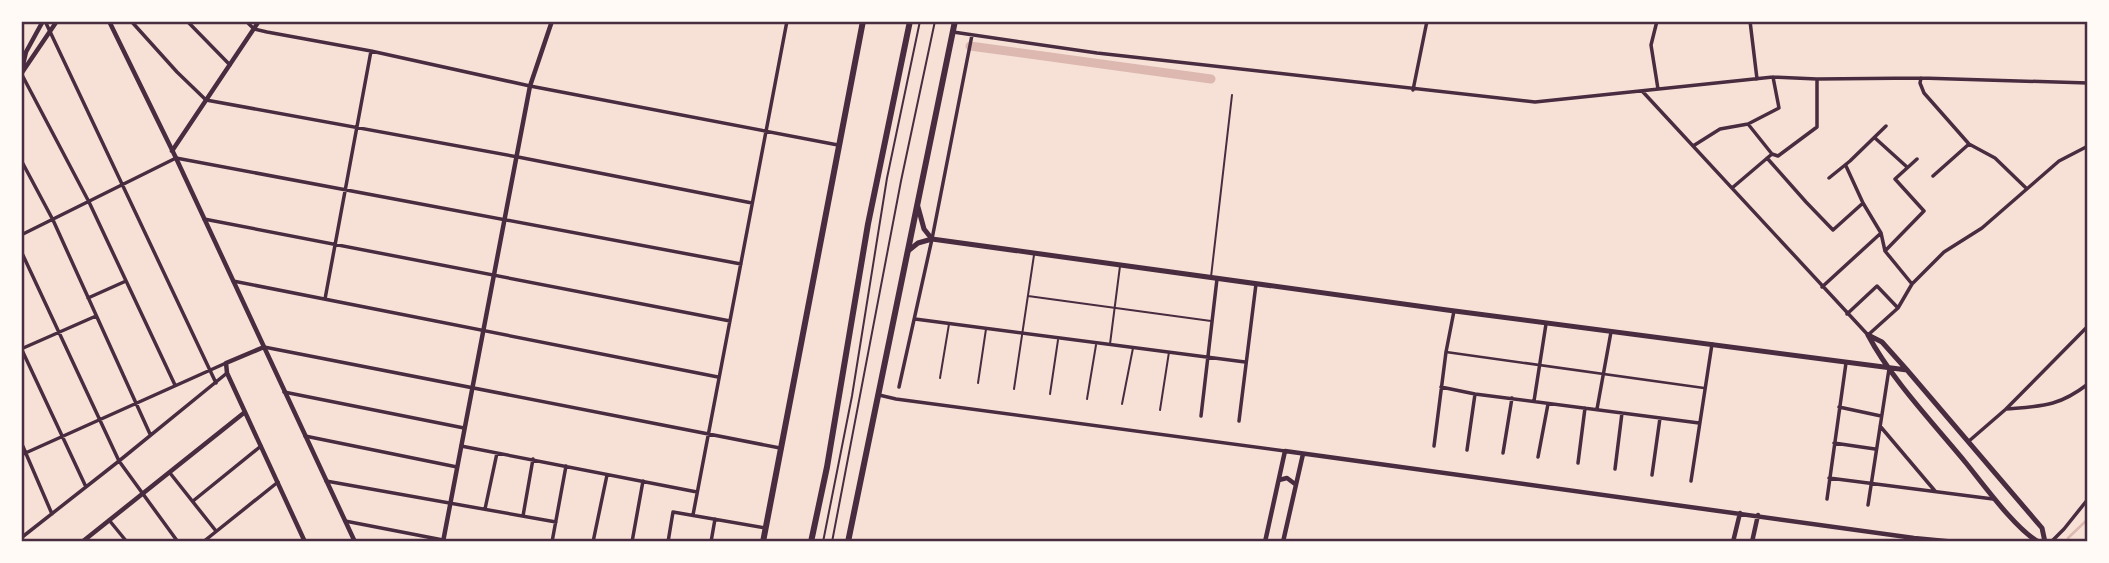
<svg xmlns="http://www.w3.org/2000/svg" width="2109" height="563" viewBox="0 0 2109 563" font-family="'Work Sans',sans-serif">
  <style>
    .lines { fill: none; stroke-linecap: round; stroke-linejoin: round }
    .stream { stroke: #dcb8b0; stroke-width: 2.5 }
    .canal { stroke: #dcb8b0; stroke-width: 9 }
    .service { stroke: #4a2c40; stroke-width: 2 }
    .pedestrian { stroke: #4a2c40; stroke-width: 2.5 }
    .minor { stroke: #4a2c40; stroke-width: 3.5 }
    .tertiary { stroke: #4a2c40; stroke-width: 4.5 }
    .secondary { stroke: #4a2c40; stroke-width: 5 }
    .primary { stroke: #4a2c40; stroke-width: 6 }
    .trunk { stroke: #4a2c40; stroke-width: 6 }
    .neatline { fill: none; stroke: #4a2c40; stroke-width: 2.5 }
  </style>
  <rect width="100%" height="100%" fill="#f7e1d7"/>
  <g class="lines">
    <path class="stream" d="M2068,538L2088,519"/>
    <path class="canal" d="M970,46L1211,79"/>
    <path class="service" d="M1211,277L1232,95
      M1028,296L1211,321
      M1110,344L1120,266
      M940,378L949,324
      M978,383L986,329
      M1014,389L1034,255
      M1050,394L1058,340
      M1087,399L1096,345
      M1122,404L1133,348
      M1160,410L1169,352
      M823,542L852,396L887,178L920,21
      M832,542L901,181L935,21"/>
    <path class="pedestrian" d="M1446,352L1704,388"/>
    <path class="minor" d="M45,21L216,383
      M131,21L177,72L206,100L518,157L752,203
      M187,21L230,65
      M246,21L254,29L267,32L371,51L530,86L838,145
      M1657,21L1651,45L1658,89
      M1750,21L1757,79
      M953,32L1097,53L1535,102L1773,77L1817,79L1921,78L2088,83
      M21,73L89,202L175,385
      M1921,78L1920,83L1924,93L1969,144L1995,158L2026,188
      M1413,90L1427,21
      M1643,92L1868,335L1898,308L1912,284L1944,252L1982,228L2059,161L2088,146
      M1748,124L1772,154
      M1875,138L1907,167
      M1693,146L1720,129L1748,124L1779,108L1773,77
      M1767,158L1806,202L1833,230L1863,203
      M21,160L53,220L150,434
      M1846,166L1863,203L1881,233L1885,251L1912,284
      M1933,176L1969,144
      M1829,178L1850,161L1886,126
      M1732,188L1772,154L1778,156L1817,127V79
      M204,219L730,321
      M21,235L176,158L741,264
      M21,251L119,461L178,542
      M1885,251L1924,211L1895,179L1917,159
      M233,281L718,377
      M1822,287L1881,233
      M88,298L126,281
      M325,299L371,51
      M1847,314L1877,286L1898,308
      M915,319L1245,362
      M264,347L780,448
      M21,348L86,487
      M21,349L96,316
      M899,387L932,239L972,35
      M1441,387L1475,394L1699,423
      M284,392L464,428
      M879,395L896,399L1285,451
      M1534,401L1546,324
      M1839,407L1881,416
      M1597,409L1611,332
      M2006,409C2042,406 2058,407 2088,384
      M1201,416L1217,279
      M1239,421L1256,284
      M1880,426L1935,491
      M305,436L457,467
      M1969,441L2006,409L2088,326
      M21,442L52,514
      M1834,443L1875,449
      M461,446L697,492
      M1434,446L1446,352L1454,311
      M1467,450L1475,394
      M1503,453L1512,398
      M21,455L226,363
      M1538,457L1548,404
      M1578,463L1585,408
      M1615,469L1622,413
      M170,473L216,531
      M1652,475L1660,418
      M1829,478L1993,499
      M326,481L556,522
      M1691,481L1712,344
      M1827,499L1846,363
      M193,501L261,446
      M1868,505L1889,369
      M485,509L497,453
      M693,515L787,21
      M523,516L533,459
      M109,520L127,542
      M345,521L443,540
      M21,538L119,461L227,373
      M21,541L22,542
      M203,542L278,482
      M552,542L566,466
      M593,542L607,475
      M632,542L643,481
      M668,542L673,512L765,528
      M711,542L715,519
      M2051,542L2064,529L2088,499"/>
    <path class="tertiary" d="M109,21L176,158L355,542
      M22,69L26,52L43,21
      M21,74L57,21
      M172,151L259,21
      M264,347L226,363L227,373L305,542
      M1279,480L1287,478L1295,484
      M82,542L245,412
      M443,542L530,86L552,21
      M1265,542L1285,451L1914,538L1956,542
      M1283,542L1303,454
      M1733,542L1740,513
      M1752,542L1758,515"/>
    <path class="secondary" d="M918,207L924,229L932,239
      M908,251L918,243L932,239L1447,310L1907,370
      M1868,335L1882,342L1907,370L2042,528L2045,542
      M1868,335C1891,379 1934,424 1966,463C1983,484 2017,531 2039,542"/>
    <path class="primary" d="M763,542L863,21"/>
    <path class="trunk" d="M811,542L827,467L868,224L910,21
      M848,542L955,21"/>
  </g>
  <rect width="2109" height="563" fill="none" stroke="#fffaf5" stroke-width="46"/>
  <rect x="23" y="23" width="2063" height="517" class="neatline"/>
</svg>
